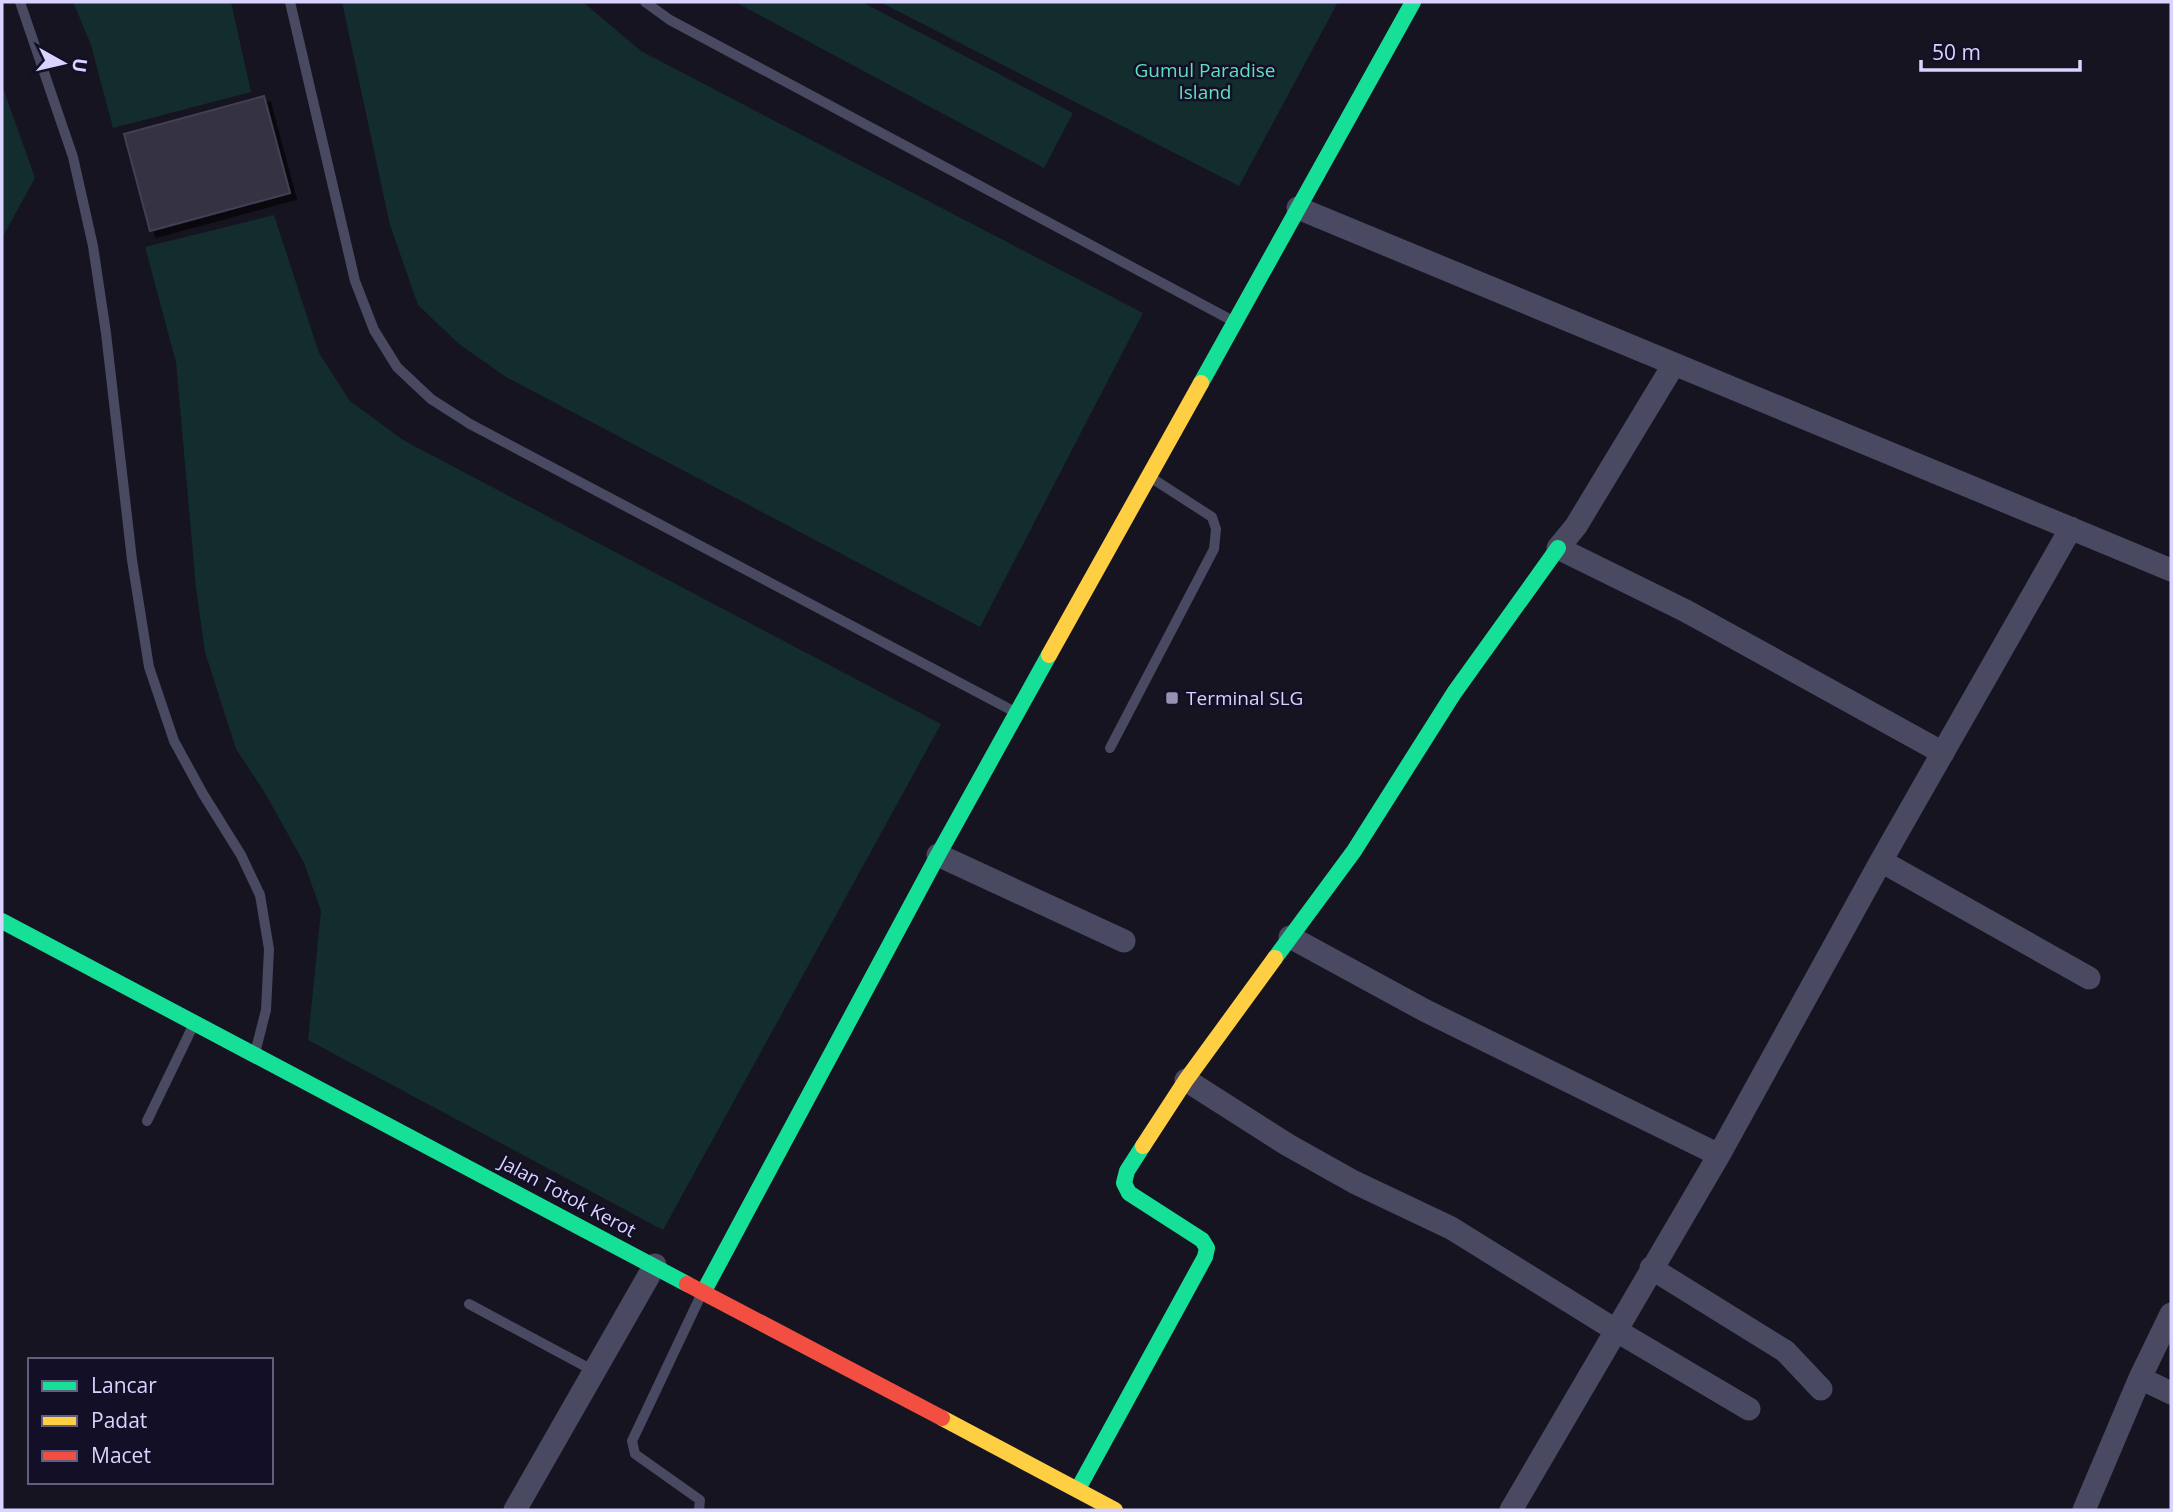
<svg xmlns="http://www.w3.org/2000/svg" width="2173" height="1512" viewBox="0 0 2173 1512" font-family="'Open Sans',sans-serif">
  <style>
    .green { fill: #132c2d }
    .building { fill: #343243; stroke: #433f54; stroke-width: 2; filter: url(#shadow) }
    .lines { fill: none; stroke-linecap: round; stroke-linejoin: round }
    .lane { stroke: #4a4962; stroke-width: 10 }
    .street { stroke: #4a4962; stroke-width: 23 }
    .fast { stroke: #16e098; stroke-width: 16 }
    .slow { stroke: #ffcf43; stroke-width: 16 }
    .jam { stroke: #f24e42; stroke-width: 16 }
    .poi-dot { fill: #9591b1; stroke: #130f26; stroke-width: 2.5 }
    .labels { text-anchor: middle; stroke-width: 5; stroke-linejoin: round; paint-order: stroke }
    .park-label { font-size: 19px; fill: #5fe0c0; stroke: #130f26 }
    .poi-label { font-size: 19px; fill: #d9d4ff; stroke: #130f26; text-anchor: start }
    .street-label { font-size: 19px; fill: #d9d4ff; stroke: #130f26 }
  </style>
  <defs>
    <filter id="shadow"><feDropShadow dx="6" dy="6" stdDeviation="0" flood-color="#0009"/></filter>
  </defs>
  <rect width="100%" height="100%" fill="#161421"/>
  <path class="green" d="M73,2H231L251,92L113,128L91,45Z
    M342,2H583L641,51L1143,313L980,627L506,377L459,344L418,305L390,225Z
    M735,2H862L1073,113L1044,168Z
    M880,2H1338L1239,186Z
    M2,85L35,178L2,238Z
    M274,215L319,353L350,401L403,440L941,724L663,1230L308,1040L321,911L304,863L265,793L236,749L205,652L196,588L176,362L145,247Z"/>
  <path class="building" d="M264,96L290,193L150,231L124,134Z"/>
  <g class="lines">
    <path class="lane" d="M20,2L73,157L93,246L106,333L132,560L149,667L174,741L203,794L241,855L260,895L269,949L266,1010L255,1053
      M290,2L355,281L374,330L397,367L431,399L470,424L1015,712
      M645,2L670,20L1233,321
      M1110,748L1214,549L1216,529L1212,517L1153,479
      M147,1121L193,1026
      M469,1304L594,1371
      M699,1510L700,1500L635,1454L632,1441L702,1293"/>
    <path class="street" d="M1298,208L2171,570
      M1674,364L1576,526L1558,548L1686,611L1943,753
      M938,855L1124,941
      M1881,861L2089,978
      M1290,937L1426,1011L1719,1155
      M1186,1080L1288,1145L1354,1182L1451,1228L1617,1331L1749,1409
      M1651,1268L1785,1351L1821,1389
      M2140,1378L2171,1393
      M515,1510L655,1265
      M1511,1510L1719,1155L1881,861L2071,528
      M2084,1510L2140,1378L2171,1314"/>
    <path class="fast" d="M1201,383L1413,2
      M2,921L687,1284
      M1275,958L1354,851L1454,693L1558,548
      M704,1291L938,855L1049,655
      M1078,1489L1205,1257L1207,1248L1202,1240L1129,1193L1124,1183L1127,1171L1143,1146"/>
    <path class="slow" d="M1049,655L1201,383
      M1143,1146L1186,1080L1275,958
      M942,1418L1115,1510"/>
    <path class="jam" d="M687,1284L942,1418"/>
  </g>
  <rect class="poi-dot" x="1165" y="691" width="14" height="14" rx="3.5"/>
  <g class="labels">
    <g class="park-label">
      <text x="1205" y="77">Gumul Paradise<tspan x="1205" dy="22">Island</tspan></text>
    </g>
    <g class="poi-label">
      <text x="1186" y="705">Terminal SLG</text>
    </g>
    <g class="street-label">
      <text transform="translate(568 1196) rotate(28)" y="7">Jalan Totok Kerot</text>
    </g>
  </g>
  <rect width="2173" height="1512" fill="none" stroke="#d9d4ff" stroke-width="7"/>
  <rect x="28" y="1358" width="245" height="126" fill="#130f26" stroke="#625e7d" stroke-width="2"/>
  <rect x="42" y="1381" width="35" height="10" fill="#16e098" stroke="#625e7d" stroke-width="2"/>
  <text x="91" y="1393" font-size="21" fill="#d9d4ff">Lancar</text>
  <rect x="42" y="1416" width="35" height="10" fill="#ffcf43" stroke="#625e7d" stroke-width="2"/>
  <text x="91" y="1428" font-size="21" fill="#d9d4ff">Padat</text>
  <rect x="42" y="1451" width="35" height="10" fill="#f24e42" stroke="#625e7d" stroke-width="2"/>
  <text x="91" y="1463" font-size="21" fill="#d9d4ff">Macet</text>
  <g transform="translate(63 63) rotate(98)" stroke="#130f26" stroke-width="5" paint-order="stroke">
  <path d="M0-5L12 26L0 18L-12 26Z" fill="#d9d4ff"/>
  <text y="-10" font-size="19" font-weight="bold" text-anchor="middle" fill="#d9d4ff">U</text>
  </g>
  <path d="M1921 60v10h159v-10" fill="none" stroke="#d9d4ff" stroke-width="3.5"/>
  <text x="1932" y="60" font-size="21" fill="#d9d4ff" stroke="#130f26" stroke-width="5" paint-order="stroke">50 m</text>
</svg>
